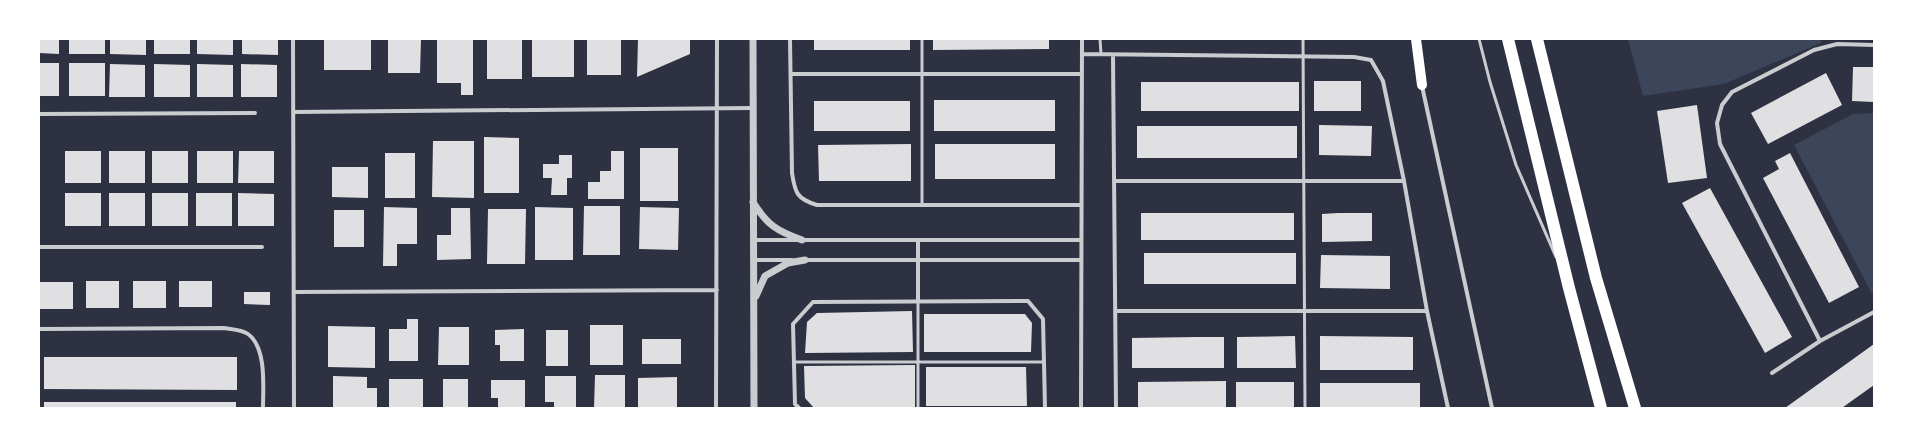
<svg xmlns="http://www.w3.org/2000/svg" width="1913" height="447" viewBox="0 0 1913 447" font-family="'Open Sans',sans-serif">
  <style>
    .green { fill: #3c4559 }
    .building { fill: #e0e0e3 }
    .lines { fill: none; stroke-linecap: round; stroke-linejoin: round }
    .service { stroke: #caccd0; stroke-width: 3 }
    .minor { stroke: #caccd0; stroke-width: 4 }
    .tertiary { stroke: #caccd0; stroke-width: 7 }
    .primary { stroke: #fff; stroke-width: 10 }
    .motorway { stroke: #fff; stroke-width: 12 }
  </style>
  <rect width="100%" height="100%" fill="#2d3142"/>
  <path class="green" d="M1628,39H1821V43L1724,84L1643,96Z
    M1874,113V293L1872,294L1794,145L1853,114Z"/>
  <path class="building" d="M39,39H59V54L39,53Z
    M69,39H105V54H69Z
    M110,39H146V55L110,54Z
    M154,39H190V54H154Z
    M197,39H233V55L197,54Z
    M242,39H278V55L242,54Z
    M324,39H371V70H324Z
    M388,39H421L420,73H388Z
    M437,39H473V95H461V83H437Z
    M487,39H522V79H487Z
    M532,39H574V77H532Z
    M587,39H621V75H587Z
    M638,39H690V54L637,77Z
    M814,39H910V50H814Z
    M933,39H1049V49L933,50Z
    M39,63H59V96H39Z
    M69,63H105V96H69Z
    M110,64L145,65V97H109Z
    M154,64L190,65V97H154Z
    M197,64L233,65V97H197Z
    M241,64L277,65V97H241Z
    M1853,67H1874V102L1852,101Z
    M1826,73L1842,105L1768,144L1751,113Z
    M1314,81H1361V111H1314Z
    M1141,82H1299V111H1141Z
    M934,100H1055V131H934Z
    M814,101H910V131H814Z
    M1697,105L1707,178L1668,183L1657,111Z
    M1319,125L1372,126L1371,156L1319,155Z
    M1137,126H1297V158H1137Z
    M484,137L519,138V193H484Z
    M433,141H474V198L432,197Z
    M911,144V181H819L818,145Z
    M935,144H1055V179H935Z
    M640,148H678V201H640Z
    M65,151H101V183H65Z
    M109,151H145V183H109Z
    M152,151H188V183H152Z
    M197,151H233V183H197Z
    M239,151H274V183H238Z
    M611,151H624V199H588V182H600V171H611Z
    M385,153H415V198H385Z
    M1790,153L1859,287L1829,303L1763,178L1779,169L1775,161Z
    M559,155H572V178H567V195H551L552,178H543V164H559Z
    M332,167H368V198L332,197Z
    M1710,188L1792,337L1765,353L1682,203Z
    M65,193H101V226H65Z
    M109,193H145V226H109Z
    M152,193H188V226H152Z
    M196,193H232V226H196Z
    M238,193L274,194V226H238Z
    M584,206H620V255H583Z
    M384,207L417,208V244H397V266H383Z
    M535,207L573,208V260H535Z
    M640,207L679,208L678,250L639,249Z
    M451,208H470L471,259L437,260V235H451Z
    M488,209H526L525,264H487Z
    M334,210H364V247H334Z
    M1141,213H1294V240H1141Z
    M1338,213H1372V241L1322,242V214Z
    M1144,253H1296V284H1144Z
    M1321,255L1390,256V289L1320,288Z
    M86,281H119V308H86Z
    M133,281H166V308H133Z
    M179,281H212V307H179Z
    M40,282H73V309H40Z
    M244,292H270V305L244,304Z
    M912,311L913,352L805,353L807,322L817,313Z
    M924,314H1025L1032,323L1031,352H924Z
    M407,319H418V361H389V329H407Z
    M590,325H623V365H590Z
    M328,326L375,327V368L328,367Z
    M439,327H469V365H438Z
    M524,329V361H500V345H495V330Z
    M546,330H568V366H546Z
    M1295,336L1296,368H1237V337Z
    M1320,336L1413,337V370H1320Z
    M1197,337H1224V368H1132V338Z
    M642,339H681V364H642Z
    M1874,344V385L1846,405L1842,408H1785Z
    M44,357H237V390L44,389Z
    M915,365V408H814L805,398L804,366Z
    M926,367H1026L1027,406H926Z
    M595,375H625V408H594Z
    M333,376L367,377V388H377V408H333Z
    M545,376H576V408H554V402H545Z
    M677,377V408H638V378Z
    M389,379H423V408H389Z
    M443,379H468V408H443Z
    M491,380H525V408H498V398H491Z
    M1226,381V408H1138V382Z
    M1236,382H1294V408H1236Z
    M1320,383H1420V408H1320Z
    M44,402H236V408H44Z"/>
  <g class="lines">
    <path class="service" d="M922,39V205
      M1100,39L1101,54
      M1303,39L1305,408
      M1479,39L1490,82L1516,165L1556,257
      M794,362H1044
      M918,408V302"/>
    <path class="minor" d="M293,39L294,408
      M790,39L792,173C795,193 797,199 817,205H1081
      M1082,54L1354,57L1371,60L1383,81L1404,181L1427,311L1448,408
      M1113,55L1116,408
      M791,74H1082
      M1422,86L1492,408
      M293,112L753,108
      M39,114L255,113
      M1115,181H1404
      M754,240H1081
      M918,240V302
      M39,247H262
      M754,260H792
      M803,260H1081
      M294,292L717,290
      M1116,311H1427
      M39,329L224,328C231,329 243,330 248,334C267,348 263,387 263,408
      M1820,341L1720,144L1717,123L1722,105L1732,92L1814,50L1837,44L1874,45
      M1772,373L1820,341L1874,312
      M716,408L717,39
      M799,408L795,404L793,324L813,302L1028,301L1043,319L1045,408
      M1081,408L1082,39"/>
    <path class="tertiary" d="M753,39L754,408
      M753,202C767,225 777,231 802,240
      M756,296L765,276L788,263L805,260"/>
    <path class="primary" d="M1416,39L1422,85"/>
    <path class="motorway" d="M1508,39L1569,288L1601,408
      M1537,39L1596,278L1635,408"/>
  </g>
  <rect width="1913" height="447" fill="none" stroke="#ffffff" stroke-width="80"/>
</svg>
